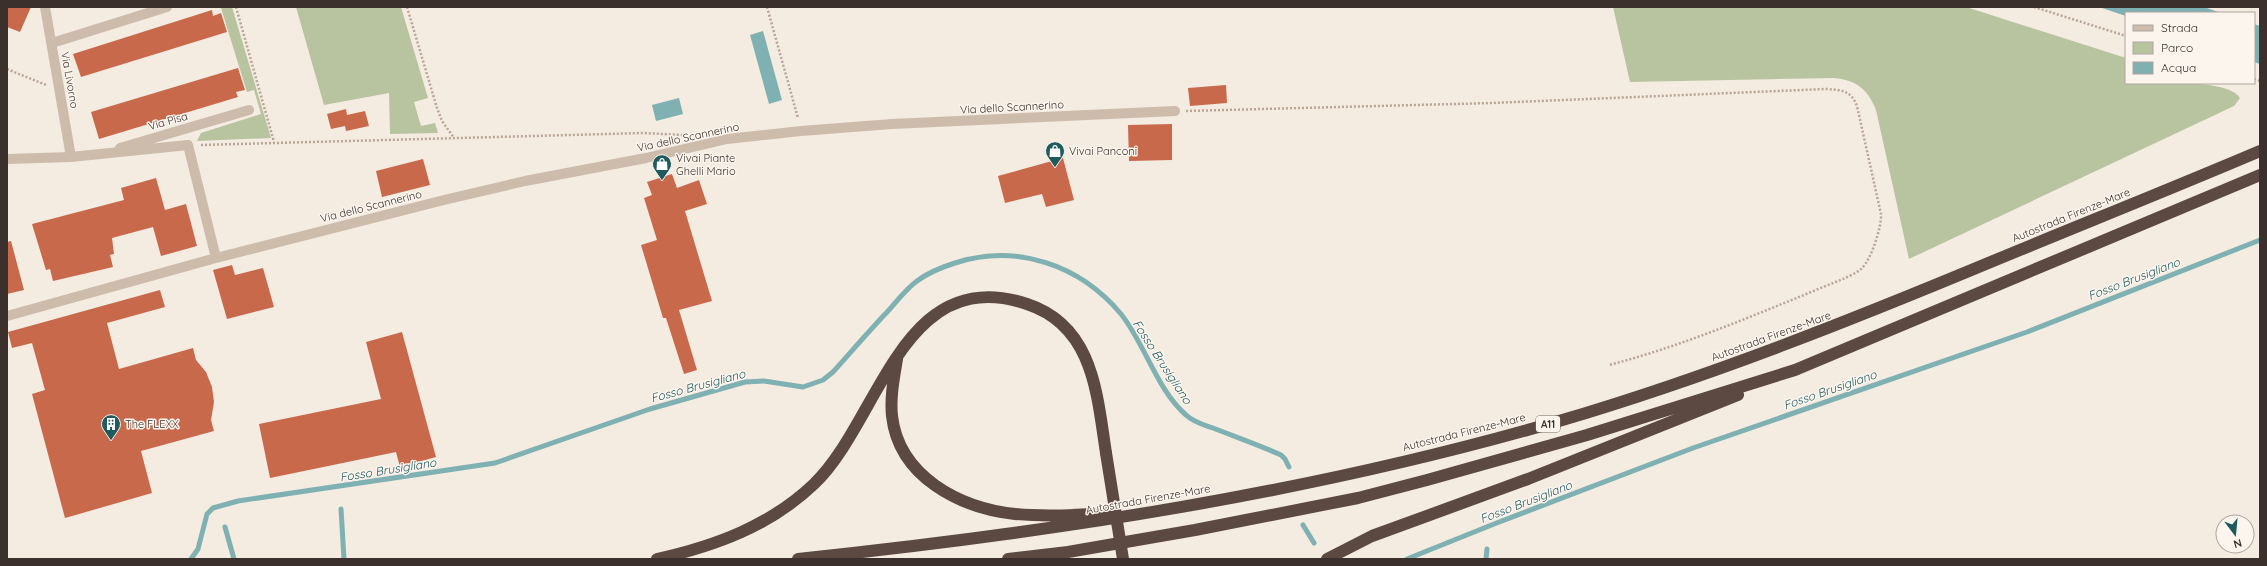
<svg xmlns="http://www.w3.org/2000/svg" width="2267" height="566" viewBox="0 0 2267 566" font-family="Quicksand,sans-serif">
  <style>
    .green { fill: #b8c4a0 }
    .water { fill: #7fb0b2 }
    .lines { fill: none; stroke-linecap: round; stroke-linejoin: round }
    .stream { stroke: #7fb0b2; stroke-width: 5 }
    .building { fill: #c8694b }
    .path { stroke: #b9a596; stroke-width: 2.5; stroke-dasharray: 2 2; stroke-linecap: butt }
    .minor { stroke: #cdbbac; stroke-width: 10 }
    .motorway { stroke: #5c4a42; stroke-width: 12 }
    .motorway-bridge { stroke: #5c4a42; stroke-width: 12 }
    .labels { text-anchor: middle; stroke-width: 3; stroke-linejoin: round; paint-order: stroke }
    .shield { fill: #fbf5ee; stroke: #756b66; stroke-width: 1 }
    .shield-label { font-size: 10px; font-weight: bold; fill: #3b302b }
    .street-label { font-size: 11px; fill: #3b302b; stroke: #fbf5ee }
    .poi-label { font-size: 11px; fill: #3b302b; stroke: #fbf5ee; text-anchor: start }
    .water-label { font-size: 12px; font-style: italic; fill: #1f5a5e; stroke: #fbf5ee }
  </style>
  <rect width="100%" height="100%" fill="#f4ebe1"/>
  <path class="green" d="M232,7L271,138L197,141L201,133L261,114L254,90L247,92L221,8Z
    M296,7H401L428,98L414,102L421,126L435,123L438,133L390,134L389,93L324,105Z
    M1613,7H1966L2126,58V83C2148,83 2229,78 2240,98L2234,106L1909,259L1876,110C1868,89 1856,80 1834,78L1630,82Z"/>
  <path class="water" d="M2099,7H2204L2221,13H2126V16Z
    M2254,24L2260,26V64L2254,62Z
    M763,31L782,100L769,104L750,35Z
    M679,98L683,114L656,121L652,105Z"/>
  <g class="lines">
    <path class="stream" d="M341,509L344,559
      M1303,525L1314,543
      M225,527L234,559
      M191,559L198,549L207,514L213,508L238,501L495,463L650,409L745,382L764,381L803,387L823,380L833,372C851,352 869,331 888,311C897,301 906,289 917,281C929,272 942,267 955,263C1017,243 1080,265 1121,314C1145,344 1157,390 1186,415C1193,422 1204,425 1213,428C1236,437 1259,445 1281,455L1285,459L1289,467
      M1407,559L1494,524L1693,448L2027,332L2260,240
      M1486,559L1487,549"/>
  </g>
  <path class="building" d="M7,7H31L20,32L7,27Z
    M212,10L213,16L221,13L227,32L81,77L73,54Z
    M238,68L245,90L236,92L238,97L99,139L91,112Z
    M1226,85L1227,103L1190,106L1188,88Z
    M346,109L347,115L365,111L369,126L346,131L345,126L331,129L327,114Z
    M1172,124V160L1129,161L1128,125Z
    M1063,158L1074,200L1046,207L1042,194L1005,203L998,176Z
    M423,159L430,185L382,197L376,171Z
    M672,174L677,188L699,180L707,204L685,211L712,301L679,310L697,370L684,374L666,318H663L641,245L657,240L644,198L652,195L647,182Z
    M156,178L165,210L186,204L197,246L161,256L153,227L112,238L114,254L110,255L113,267L53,281L50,269L46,270L32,224L124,200L121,188Z
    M11,241L24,290L7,294V242Z
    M232,265L235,275L263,268L274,307L227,319L213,270Z
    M160,290L165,307L107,323L119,369L193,348L196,360L206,372L212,387L214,402L211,420L214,431L141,451L152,493L65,518L32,394L45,390L32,343L12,348L8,332Z
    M402,332L436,457L400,467L396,452L270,478L259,424L381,399L366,342Z"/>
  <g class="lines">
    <path class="path" d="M236,7L274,142
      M407,7L437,108L442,121L454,138
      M767,7L798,118
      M2034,7L2126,36
      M7,69L46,85
      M2254,79L2260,81
      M1186,111L1492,103L1826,89C1841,90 1851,90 1857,106L1881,214C1882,226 1871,260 1862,268C1857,273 1849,276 1843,279C1766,310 1690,344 1609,365
      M201,145L643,133L683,135"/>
    <path class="minor" d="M45,7L71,157
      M52,43L167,7
      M120,148L249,110
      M7,159L71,157L188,145L216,258
      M7,316L216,258L444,200L525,181L646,158L727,139L801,131L892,124L1175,111"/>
    <path class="motorway" d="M897,359C894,378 890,397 892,416C899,477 960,508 1015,514C1046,517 1078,515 1109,513
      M657,559C715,546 770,526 814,484C880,421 902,262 1027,304C1094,326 1097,395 1106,453
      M798,559C1055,532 1311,493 1559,421C1709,377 1854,319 1998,259C2085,223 2173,188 2260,151
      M1008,559L1068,552L1195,530L1358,498L1427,480L1587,435L1795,370L2260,175
      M1327,559L1372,536L1528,479L1738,395"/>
    <path class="motorway-bridge" d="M1106,453L1123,559"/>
  </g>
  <defs>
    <g id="shop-pin" transform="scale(1)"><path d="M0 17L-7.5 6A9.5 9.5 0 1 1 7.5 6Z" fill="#1f5a5e" stroke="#fbf5ee"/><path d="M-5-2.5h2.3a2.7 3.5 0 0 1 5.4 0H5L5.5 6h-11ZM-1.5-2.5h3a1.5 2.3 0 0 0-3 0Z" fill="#fff"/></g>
    <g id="building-pin" transform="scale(1)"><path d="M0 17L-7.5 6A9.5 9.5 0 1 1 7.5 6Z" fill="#1f5a5e" stroke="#fbf5ee"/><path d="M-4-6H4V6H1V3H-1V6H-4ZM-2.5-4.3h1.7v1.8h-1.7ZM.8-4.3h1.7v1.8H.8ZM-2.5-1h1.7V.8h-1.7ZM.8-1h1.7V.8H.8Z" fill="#fff"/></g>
  </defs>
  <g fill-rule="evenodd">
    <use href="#shop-pin" x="1055" y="151"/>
    <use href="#shop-pin" x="662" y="164"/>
    <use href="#building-pin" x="111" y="424"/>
  </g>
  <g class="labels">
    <rect class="shield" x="1536" y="416" width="24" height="16" rx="3"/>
    <g class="shield-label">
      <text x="1548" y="428">A11</text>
    </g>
    <g class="street-label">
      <text transform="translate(70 80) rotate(80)" y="4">Via Livorno</text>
      <text transform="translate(1012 107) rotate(-3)" y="4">Via dello Scannerino</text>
      <text transform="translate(168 121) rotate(-16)" y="4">Via Pisa</text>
      <text transform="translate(688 137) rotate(-12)" y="4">Via dello Scannerino</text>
      <text transform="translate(371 206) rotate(-14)" y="4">Via dello Scannerino</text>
      <text transform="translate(2071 215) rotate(-22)" y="4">Autostrada Firenze-Mare</text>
      <text transform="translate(1771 336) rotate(-20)" y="4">Autostrada Firenze-Mare</text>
      <text transform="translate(1464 432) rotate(-14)" y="4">Autostrada Firenze-Mare</text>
      <text transform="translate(1148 499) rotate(-10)" y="4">Autostrada Firenze-Mare</text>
    </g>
    <g class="poi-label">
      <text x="1069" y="155">Vivai Panconi</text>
      <text x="676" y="162">Vivai Piante<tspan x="676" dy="13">Ghelli Mario</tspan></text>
      <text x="125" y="428">The FLEXX</text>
    </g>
    <g class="water-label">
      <text transform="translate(2134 279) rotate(-21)" y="4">Fosso Brusigliano</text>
      <text transform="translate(1162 362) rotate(57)" y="4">Fosso Brusigliano</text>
      <text transform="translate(698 386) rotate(-15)" y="4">Fosso Brusigliano</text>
      <text transform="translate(1830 390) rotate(-19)" y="4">Fosso Brusigliano</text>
      <text transform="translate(388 470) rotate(-9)" y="4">Fosso Brusigliano</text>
      <text transform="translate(1526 502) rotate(-21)" y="4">Fosso Brusigliano</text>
    </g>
  </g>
  <rect width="2267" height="566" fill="none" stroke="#3b302b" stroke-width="16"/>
  <rect x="2125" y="12" width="130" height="72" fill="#fbf5ee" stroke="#aea6a0"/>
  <rect x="2133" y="25" width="20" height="6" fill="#cdbbac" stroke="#aea6a0"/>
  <text x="2161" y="32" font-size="12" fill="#3b302b">Strada</text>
  <rect x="2133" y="42" width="20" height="12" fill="#b8c4a0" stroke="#aea6a0"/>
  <text x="2161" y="52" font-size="12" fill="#3b302b">Parco</text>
  <rect x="2133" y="62" width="20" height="12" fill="#7fb0b2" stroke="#aea6a0"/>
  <text x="2161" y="72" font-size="12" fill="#3b302b">Acqua</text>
  <g transform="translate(2235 534) rotate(164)"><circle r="19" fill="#fbf5ee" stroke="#aea6a0"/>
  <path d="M0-3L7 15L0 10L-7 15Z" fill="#1f5a5e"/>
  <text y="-6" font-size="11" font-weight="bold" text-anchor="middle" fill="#3b302b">N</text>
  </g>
</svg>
